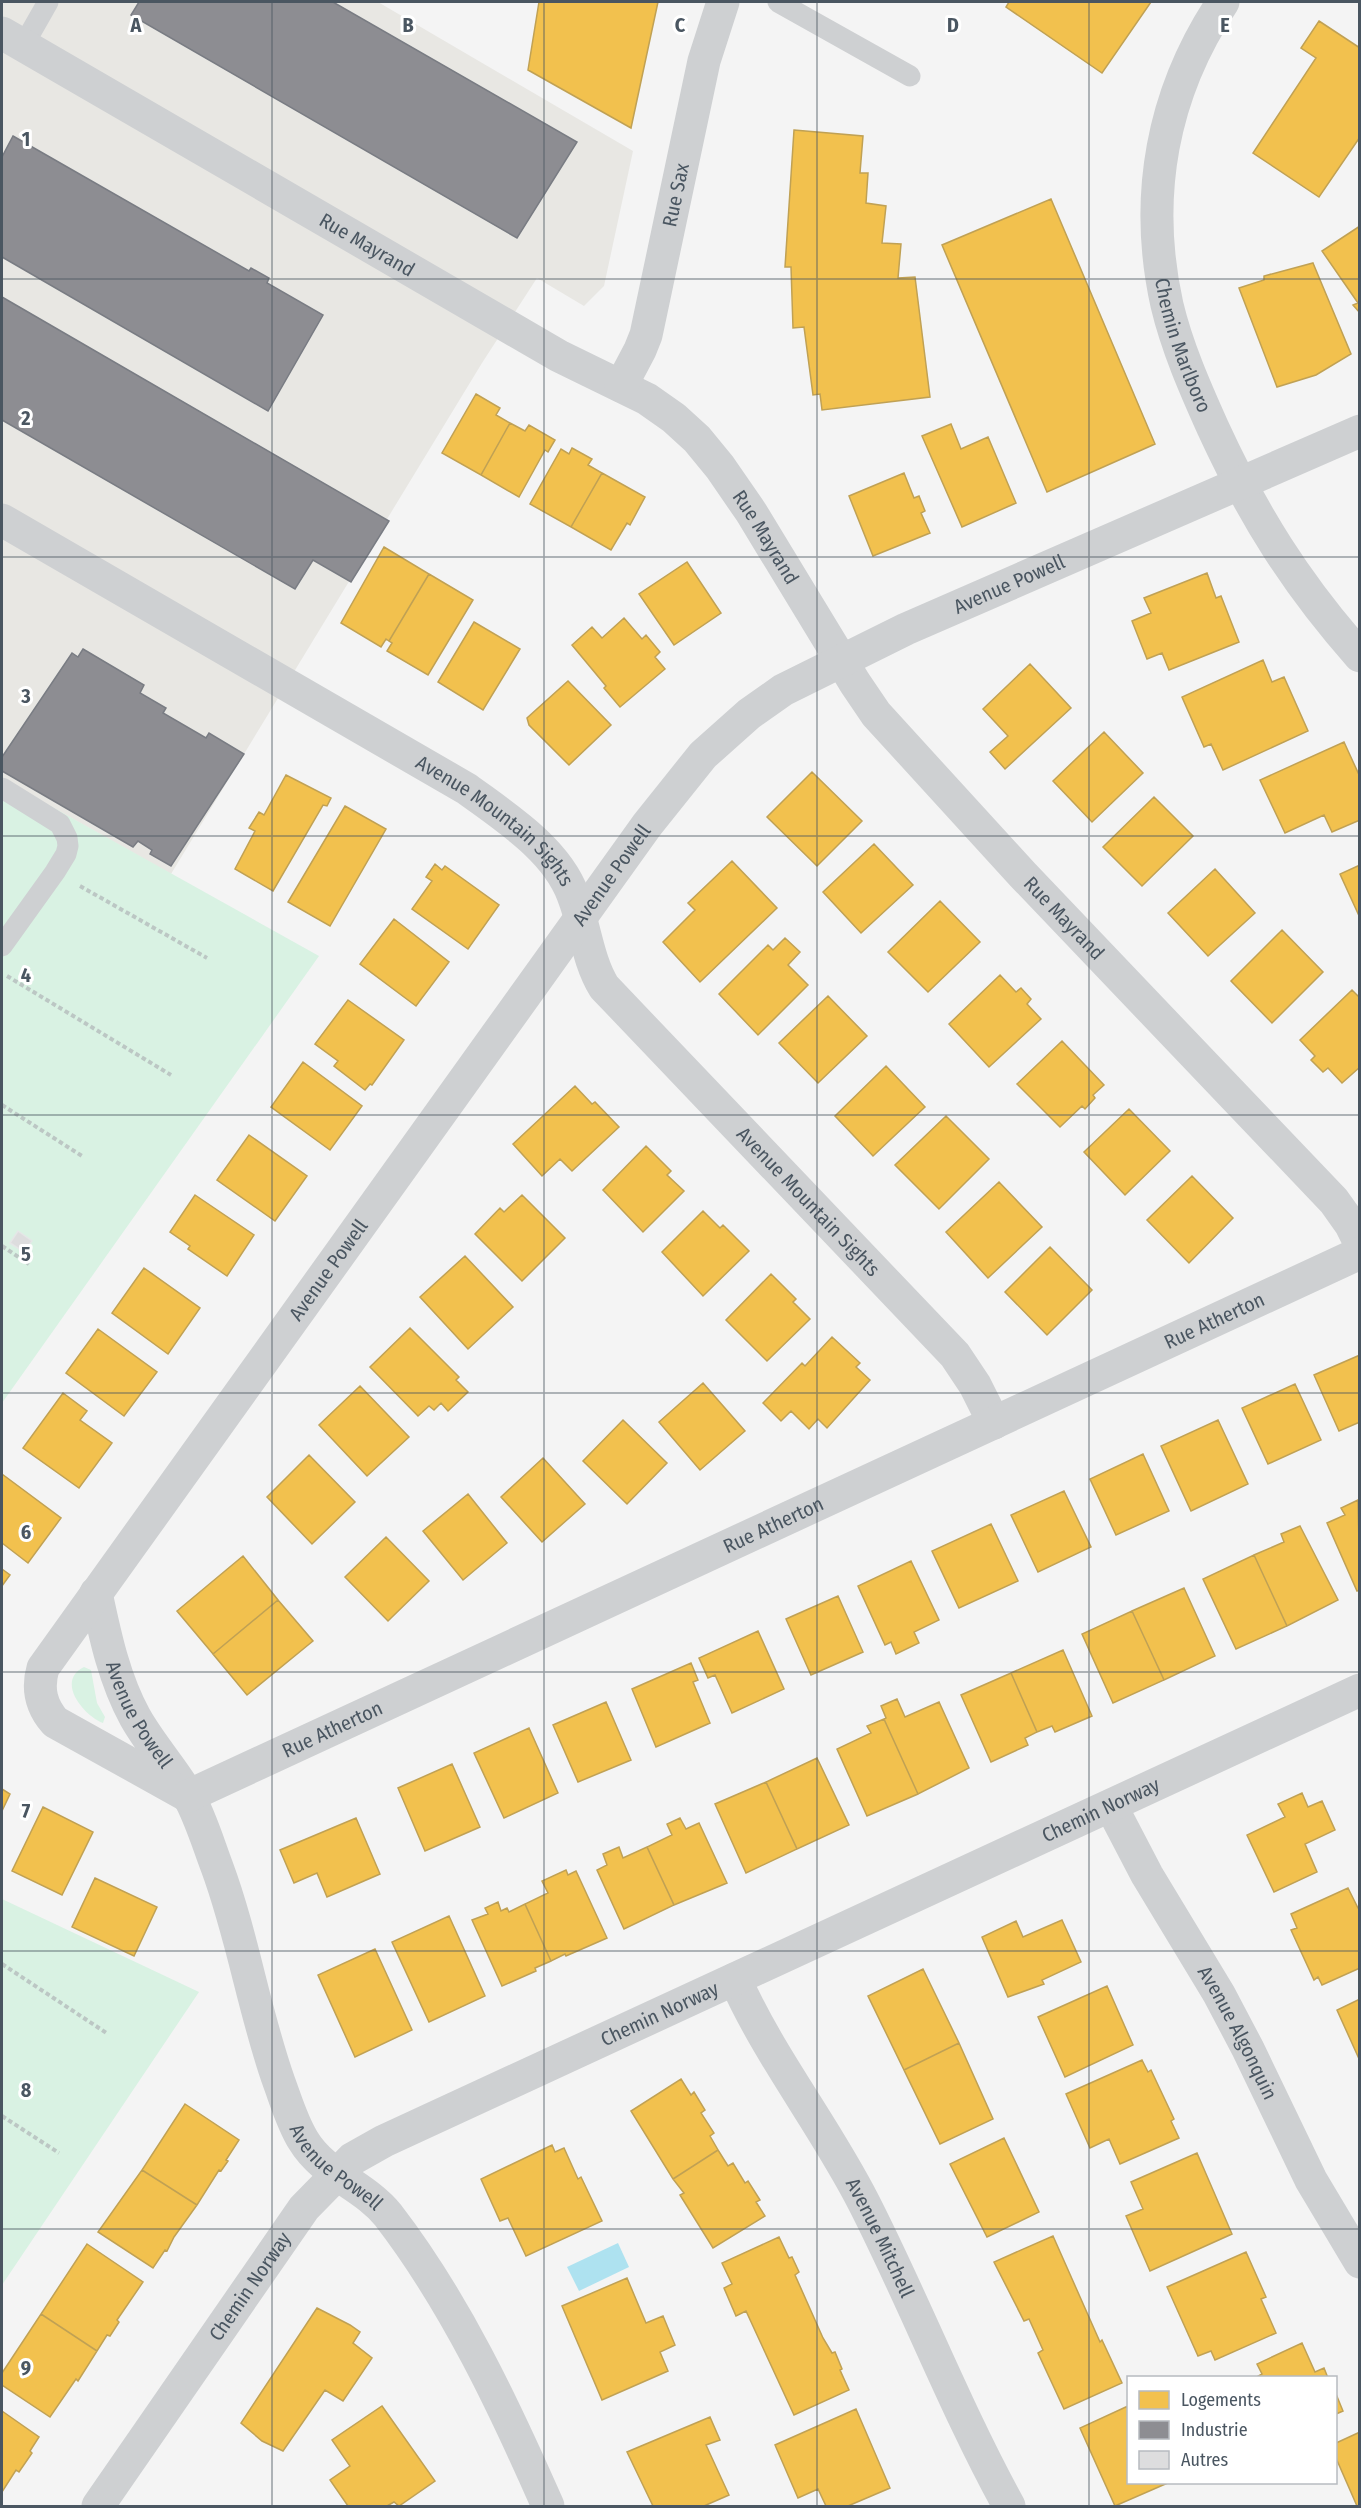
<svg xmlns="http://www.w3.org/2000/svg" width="1361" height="2508" viewBox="0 0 1361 2508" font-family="'Fira Sans Condensed',sans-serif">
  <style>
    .commercial { fill: #e8e7e3 }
    .green { fill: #d9f2e3 }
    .water { fill: #aee2f0 }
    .homes { fill: #f2c14e; stroke: #c0a154; stroke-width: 1.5 }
    .industry { fill: #8d8d92; stroke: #797c83; stroke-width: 1.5 }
    .building { fill: #ddddde; stroke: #e5e6e7; stroke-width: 1.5 }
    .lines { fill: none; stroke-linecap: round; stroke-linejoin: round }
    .path { stroke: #bcc7c4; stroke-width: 4; stroke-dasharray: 4.5 3; stroke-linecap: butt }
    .service { stroke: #ced0d2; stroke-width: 21 }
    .minor { stroke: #ced0d2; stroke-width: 33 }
    .grid { fill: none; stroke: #4a5661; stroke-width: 1.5; stroke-opacity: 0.55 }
    .labels { text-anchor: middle; stroke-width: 6; stroke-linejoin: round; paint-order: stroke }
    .street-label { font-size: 20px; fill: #4a5661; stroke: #fff }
    .grid-label { font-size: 20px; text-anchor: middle; font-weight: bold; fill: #4a5661; stroke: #fff; stroke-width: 6; stroke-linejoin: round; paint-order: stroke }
  </style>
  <rect width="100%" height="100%" fill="#f4f4f4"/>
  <path class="commercial" d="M2,2H378L633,151L604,286L584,306L537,278L482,363L171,874L2,779Z"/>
  <path class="green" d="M2,779L319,956L2,1403Z
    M84,1667L91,1670L97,1703L105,1717L103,1723C84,1716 55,1681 84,1667Z
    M2,1899L199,1992L2,2285Z"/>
  <path class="water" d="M618,2243L629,2267L579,2291L567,2267Z"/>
  <path class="homes" d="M539,2H658L631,128L528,70Z
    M1009,2H1151L1102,73L1006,7Z
    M1319,21L1360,48V137L1319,197L1253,153L1316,58L1301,48Z
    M794,130L863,136L860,173H868L866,203L886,206L882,243L901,244L898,278L915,277L930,397L822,410L820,394L813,395L804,327L793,328L791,267H785Z
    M1051,199L1155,444L1047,492L942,245Z
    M1360,226V313L1353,305L1358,303L1322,251Z
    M1313,263L1351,354L1316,375L1277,387L1239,288L1264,280V276Z
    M476,394L500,408L496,415L510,423L481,475L442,453Z
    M510,423L525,431L529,425L555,440L548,452L545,450L519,497L481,475Z
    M951,424L961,449L988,437L1016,503L962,527L922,436Z
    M572,448L592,459L588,465L602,473L571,527L530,504L561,449L569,454Z
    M602,473L645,497L630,525L627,523L611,550L571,527Z
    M904,473L914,498L919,496L925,511L921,513L930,533L873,556L849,496Z
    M384,547L429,574L389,641L386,639L381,647L341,623Z
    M687,562L721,613L674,645L639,594Z
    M1207,573L1216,598L1221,596L1239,642L1169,670L1162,653L1147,659L1132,621L1151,613L1144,598Z
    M429,574L473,600L428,675L387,651L392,643L389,641Z
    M624,618L642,639L646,635L660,652L655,657L665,669L620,707L604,688L606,686L572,645L592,627L602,638Z
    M474,622L520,649L483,710L438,682Z
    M1263,660L1272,682L1284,677L1308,731L1223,770L1211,744L1204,747L1182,697Z
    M1030,664L1071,708L1005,769L990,752L1008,736L983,709Z
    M568,681L611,725L569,765L529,725L527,718Z
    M1104,732L1143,773L1092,822L1053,781Z
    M1344,742L1360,777V820L1332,832L1324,815L1285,833L1260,780Z
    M812,772L862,821L817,866L767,817Z
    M286,775L331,798L327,806L323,805L273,891L235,869L255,831L249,828L259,812L264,815Z
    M1154,797L1193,836L1142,886L1103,847Z
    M345,806L386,829L330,926L288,902Z
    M874,844L913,885L861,933L823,892Z
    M732,861L777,908L700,982L663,942L695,910L688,903Z
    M435,864L442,870L445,866L499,905L468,949L412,909L432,881L426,877Z
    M1360,865V918L1340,874Z
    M1215,869L1255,913L1208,956L1168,913Z
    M940,901L980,942L928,992L888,952Z
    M394,919L449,962L416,1006L360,964Z
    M1282,930L1323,972L1272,1023L1231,981Z
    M785,938L800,952L788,965L808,985L758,1035L719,994L768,945L773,950Z
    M1000,975L1016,992L1021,988L1031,999L1027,1004L1041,1019L989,1067L949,1024Z
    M1352,990L1360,998V1067L1342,1083L1328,1068L1323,1072L1311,1060L1315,1056L1300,1040Z
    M828,996L867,1036L818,1083L779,1043Z
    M348,1000L404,1040L372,1085L370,1084L365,1090L334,1066L338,1061L315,1044Z
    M1062,1041L1104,1085L1093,1095L1095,1098L1085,1109L1082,1106L1060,1127L1017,1084Z
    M303,1062L362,1106L330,1150L271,1107Z
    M886,1066L925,1107L873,1156L835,1116Z
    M575,1086L592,1104L595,1102L619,1127L572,1171L560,1159L542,1176L513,1144Z
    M1129,1109L1170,1151L1125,1195L1084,1152Z
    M946,1116L989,1159L939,1209L895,1165Z
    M249,1135L307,1176L275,1221L217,1180Z
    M646,1146L671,1171L667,1175L684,1191L643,1232L603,1190Z
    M1192,1176L1233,1218L1189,1263L1147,1220Z
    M999,1182L1042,1227L988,1278L946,1232Z
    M195,1195L254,1235L227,1276L188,1249L190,1246L170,1232Z
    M522,1195L565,1238L522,1281L475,1234L500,1208L504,1212Z
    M703,1211L720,1228L723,1225L749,1251L703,1296L662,1252Z
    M1050,1247L1092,1290L1047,1335L1005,1292Z
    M465,1256L513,1307L468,1349L420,1297Z
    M144,1268L200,1308L168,1354L112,1313Z
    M771,1274L796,1299L793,1302L810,1319L767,1361L726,1320Z
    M410,1328L459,1377L456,1380L468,1392L448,1411L441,1403L434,1410L429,1406L418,1416L370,1367Z
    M98,1329L157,1372L124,1416L66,1373Z
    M832,1337L860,1363L856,1367L870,1380L827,1428L818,1419L809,1429L791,1411L781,1421L763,1403L802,1363L805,1366Z
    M1360,1355V1422L1339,1431L1314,1375Z
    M703,1383L745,1431L700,1470L659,1422Z
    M1295,1384L1321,1440L1268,1464L1242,1408Z
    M360,1386L409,1437L367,1476L319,1425Z
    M63,1393L87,1411L80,1420L112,1443L79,1488L23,1448Z
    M623,1420L667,1463L627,1504L583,1461Z
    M1218,1420L1248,1484L1191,1511L1161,1446Z
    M1143,1454L1169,1511L1116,1535L1090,1479Z
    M309,1455L355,1502L312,1544L267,1497Z
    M543,1458L585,1504L542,1542L501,1497Z
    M2,1474L61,1518L28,1563L2,1543Z
    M1064,1491L1091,1547L1038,1572L1011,1515Z
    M468,1494L507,1543L463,1580L423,1531Z
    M1358,1500L1360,1590L1357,1591L1327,1523L1345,1515L1341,1508Z
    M991,1524L1018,1581L959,1608L932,1551Z
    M1300,1526L1338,1600L1287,1626L1254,1555L1284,1542L1281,1534Z
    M386,1537L429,1581L388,1621L345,1577Z
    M1254,1555L1287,1626L1236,1649L1203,1579Z
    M243,1556L278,1600L213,1654L177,1611Z
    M911,1561L939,1620L914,1632L919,1643L896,1654L891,1642L885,1645L858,1586Z
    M2,1569L10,1575L2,1586Z
    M1184,1588L1215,1656L1164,1680L1132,1611Z
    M838,1596L863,1652L811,1675L786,1619Z
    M278,1600L313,1641L247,1695L213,1654Z
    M1132,1611L1164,1680L1113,1703L1082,1634Z
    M758,1631L784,1689L732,1713L715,1675L708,1678L699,1658Z
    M1063,1650L1092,1716L1055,1732L1052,1726L1037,1732L1011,1673Z
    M691,1663L698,1680L693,1682L710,1723L656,1747L632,1689Z
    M1011,1673L1037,1732L1025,1738L1028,1745L991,1762L961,1695Z
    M897,1699L905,1717L939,1702L969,1768L918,1794L884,1719L886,1718L881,1706Z
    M606,1702L631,1760L578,1782L553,1725Z
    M884,1719L918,1794L867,1816L837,1749L871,1733L867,1726Z
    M529,1728L558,1793L504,1818L474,1753Z
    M817,1758L849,1825L797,1849L766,1782Z
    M452,1764L480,1827L425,1851L398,1788Z
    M766,1782L797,1849L746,1873L715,1804Z
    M2,1789L10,1794L2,1811Z
    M1302,1793L1308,1807L1322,1801L1335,1830L1305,1844L1317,1872L1274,1892L1247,1835L1285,1817L1278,1804Z
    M43,1807L93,1832L62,1895L12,1871Z
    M356,1818L380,1874L327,1897L317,1873L294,1883L280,1850Z
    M680,1818L686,1829L699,1823L727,1883L674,1905L647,1847L672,1835L667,1824Z
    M619,1847L623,1858L647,1847L674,1905L624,1929L597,1870L607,1865L603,1854Z
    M566,1870L568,1875L576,1871L607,1938L566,1956L565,1954L551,1961L525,1904L548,1893L542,1881Z
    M95,1878L157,1907L134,1956L72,1927Z
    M1348,1888L1358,1908H1360V1968L1322,1985L1318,1977L1314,1980L1291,1930L1297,1928L1291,1914Z
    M498,1902L501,1911L507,1908L509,1912L525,1904L551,1961L535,1968L536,1971L502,1986L472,1920L488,1914L485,1908Z
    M449,1916L485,1996L429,2022L392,1942Z
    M1062,1920L1081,1962L1042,1980L1044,1984L1008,1997L982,1937L1016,1921L1023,1937Z
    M375,1949L412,2030L355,2057L318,1975Z
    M923,1969L959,2043L904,2070L868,1996Z
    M1107,1986L1133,2045L1065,2077L1038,2017Z
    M1360,1999V2061L1337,2010Z
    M959,2043L993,2119L940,2144L904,2070Z
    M1142,2060L1148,2072L1151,2070L1174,2119L1171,2121L1179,2138L1120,2164L1109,2139L1090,2148L1066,2094Z
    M681,2079L691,2095L694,2092L705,2110L701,2113L714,2133L710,2136L718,2150L673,2179L631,2111Z
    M185,2104L239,2140L226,2160L228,2161L221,2171L219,2170L197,2205L142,2170Z
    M1004,2138L1039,2212L987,2237L950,2164Z
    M552,2145L555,2152L564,2148L578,2179L581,2177L602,2221L526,2256L508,2218L500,2221L481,2179Z
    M718,2150L728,2166L733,2163L745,2183L748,2181L760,2200L756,2202L765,2216L713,2248L680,2195L684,2193L673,2179Z
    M1197,2153L1232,2234L1150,2271L1126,2216L1143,2209L1131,2182Z
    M142,2170L197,2205L174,2237L167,2251L165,2250L153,2268L98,2232Z
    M1053,2236L1100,2342L1102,2340L1122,2383L1064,2409L1038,2353L1043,2350L1029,2319L1024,2321L994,2262Z
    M779,2237L789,2258L792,2257L799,2272L795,2275L823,2338L832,2353L835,2352L842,2369L840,2370L849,2390L794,2415L746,2311L736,2316L724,2288L732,2284L722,2263Z
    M87,2244L143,2282L117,2320L119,2322L110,2336L107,2335L97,2351L41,2314Z
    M1246,2252L1266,2297L1261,2299L1276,2333L1215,2360L1211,2351L1198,2356L1167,2287Z
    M627,2278L646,2323L663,2316L675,2345L660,2352L668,2371L602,2400L562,2306Z
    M317,2308L350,2325L360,2332L353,2343L372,2358L343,2401L325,2390L283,2451L262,2441L241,2423Z
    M41,2314L97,2351L78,2381L76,2379L50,2417L2,2385V2373Z
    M1302,2343L1315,2372L1324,2368L1328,2378H1255L1262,2374L1257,2364Z
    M1336,2394L1343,2411L1336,2414Z
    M382,2406L435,2481L399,2506L394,2502L387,2506H348L330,2480L350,2466L332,2440Z
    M1128,2406V2482H1170L1115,2506L1080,2428Z
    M856,2409L890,2488L848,2506H826L818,2489L798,2498L775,2445Z
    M2,2411L39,2437L30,2451L32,2453L19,2472L16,2470L2,2492Z
    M710,2417L720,2440L706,2445L729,2495L704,2506H653L627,2452Z
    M1360,2432V2506H1357L1336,2458V2443Z"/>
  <path class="industry" d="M139,2H333L577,142L517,238L131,15Z
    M13,136L249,271L251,268L269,278L267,283L323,315L268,411L2,257V157Z
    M2,297L389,521L351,582L313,560L295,589L2,420Z
    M83,649L144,685L140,693L166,708L163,713L206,738L209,733L244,754L171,866L150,854L152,850L138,841L133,847L2,771V757L72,653L78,657Z"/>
  <path class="building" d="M18,1231L32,1241L24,1252L10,1243Z"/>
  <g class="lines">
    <path class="path" d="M80,886L207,958
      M7,976L171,1075
      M2,1105L82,1156
      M2,1246L29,1264
      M2,1964L108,2034
      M2,2116L59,2153"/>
    <path class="service" d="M778,2L910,76
      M23,46L48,2
      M2,788L60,824L67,838L68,846L66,854L55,872L2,946"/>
    <g class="minor">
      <path id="s1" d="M1223,2C1162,93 1143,197 1167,305C1177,347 1195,388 1213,428C1253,515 1296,584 1360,656"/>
      <path id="s2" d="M2,33L559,356L647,399L674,418L697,439L720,467L751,512L855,683L876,714L1023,875L1334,1201L1351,1225L1360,1243"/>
      <path id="s3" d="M621,386L640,350L646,335L704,61L723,2"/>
      <path id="s4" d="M2,520L467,789C505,817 556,849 573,895C585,925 587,959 604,987L955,1355L975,1385L994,1423"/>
      <path id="s5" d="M96,1593C105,1635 114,1679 135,1717C150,1744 172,1768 188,1795C200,1816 208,1843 217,1867C243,1937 254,2012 279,2082C286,2101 292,2122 303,2140C324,2175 364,2185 388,2215C455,2302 504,2406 548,2506"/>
      <path id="s6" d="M188,1796L55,1722C41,1706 37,1689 43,1668L647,825L703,755L749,714L783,690L906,629L1360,431"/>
      <path id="s7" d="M188,1796L1360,1253"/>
      <path id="s8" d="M1111,1806L1147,1875L1219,1994L1248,2049L1311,2180L1360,2262"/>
      <path id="s9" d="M735,1979C770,2058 825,2126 864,2203C915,2303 955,2408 1009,2506"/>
      <path id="s10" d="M98,2506L304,2208L352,2159L384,2141L1360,1690"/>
    </g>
  </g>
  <path class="grid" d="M272,2V2506M544,2V2506M817,2V2506M1089,2V2506M2,279H1360M2,557H1360M2,836H1360M2,1115H1360M2,1393H1360M2,1672H1360M2,1951H1360M2,2229H1360"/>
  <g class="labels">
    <g class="street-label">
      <text dy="7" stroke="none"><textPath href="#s3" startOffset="200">Rue Sax</textPath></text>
      <text dy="7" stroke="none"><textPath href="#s2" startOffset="422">Rue Mayrand</textPath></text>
      <text dy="7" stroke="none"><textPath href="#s1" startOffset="360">Chemin Marlboro</textPath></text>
      <text dy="7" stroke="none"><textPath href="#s2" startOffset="926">Rue Mayrand</textPath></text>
      <text dy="7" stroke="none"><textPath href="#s6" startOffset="1690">Avenue Powell</textPath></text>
      <text dy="7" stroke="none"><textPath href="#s4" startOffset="579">Avenue Mountain Sights</textPath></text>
      <text dy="7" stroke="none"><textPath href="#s6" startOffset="1186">Avenue Powell</textPath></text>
      <text dy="7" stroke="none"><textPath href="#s2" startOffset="1412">Rue Mayrand</textPath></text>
      <text dy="7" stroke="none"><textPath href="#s4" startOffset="1083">Avenue Mountain Sights</textPath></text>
      <text dy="7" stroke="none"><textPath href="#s6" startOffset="700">Avenue Powell</textPath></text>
      <text dy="7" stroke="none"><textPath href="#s7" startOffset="1131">Rue Atherton</textPath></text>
      <text dy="7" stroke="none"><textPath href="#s7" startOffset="645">Rue Atherton</textPath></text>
      <text dy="7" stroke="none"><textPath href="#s5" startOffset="130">Avenue Powell</textPath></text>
      <text dy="7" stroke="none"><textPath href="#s7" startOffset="159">Rue Atherton</textPath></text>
      <text dy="7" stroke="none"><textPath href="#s10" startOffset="1257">Chemin Norway</textPath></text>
      <text dy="7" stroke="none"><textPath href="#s10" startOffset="771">Chemin Norway</textPath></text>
      <text dy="7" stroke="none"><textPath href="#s8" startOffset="260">Avenue Algonquin</textPath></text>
      <text dy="7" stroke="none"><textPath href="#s5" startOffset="632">Avenue Powell</textPath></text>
      <text dy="7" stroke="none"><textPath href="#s9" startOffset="297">Avenue Mitchell</textPath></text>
      <text dy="7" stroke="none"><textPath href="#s10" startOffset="267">Chemin Norway</textPath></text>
    </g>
  </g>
  <g class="grid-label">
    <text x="136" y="32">A</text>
    <text x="408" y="32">B</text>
    <text x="680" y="32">C</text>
    <text x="953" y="32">D</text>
    <text x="1225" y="32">E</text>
    <text x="26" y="146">1</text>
    <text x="26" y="425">2</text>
    <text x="26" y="703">3</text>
    <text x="26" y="982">4</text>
    <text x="26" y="1261">5</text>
    <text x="26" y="1539">6</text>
    <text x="26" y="1818">7</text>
    <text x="26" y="2097">8</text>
    <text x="26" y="2375">9</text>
  </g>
  <rect width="1361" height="2508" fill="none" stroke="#4a5661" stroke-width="6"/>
  <rect x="1127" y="2376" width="210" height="108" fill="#ffffff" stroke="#b7bbc0" stroke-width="1.5"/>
  <rect x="1139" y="2391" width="30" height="18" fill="#f2c14e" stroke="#b7bbc0" stroke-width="1.5"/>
  <text x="1181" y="2406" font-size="18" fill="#4a5661">Logements</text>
  <rect x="1139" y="2421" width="30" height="18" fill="#8d8d92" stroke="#b7bbc0" stroke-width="1.5"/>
  <text x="1181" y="2436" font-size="18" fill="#4a5661">Industrie</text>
  <rect x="1139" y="2451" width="30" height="18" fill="#ddddde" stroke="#b7bbc0" stroke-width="1.5"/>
  <text x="1181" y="2466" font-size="18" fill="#4a5661">Autres</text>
</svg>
